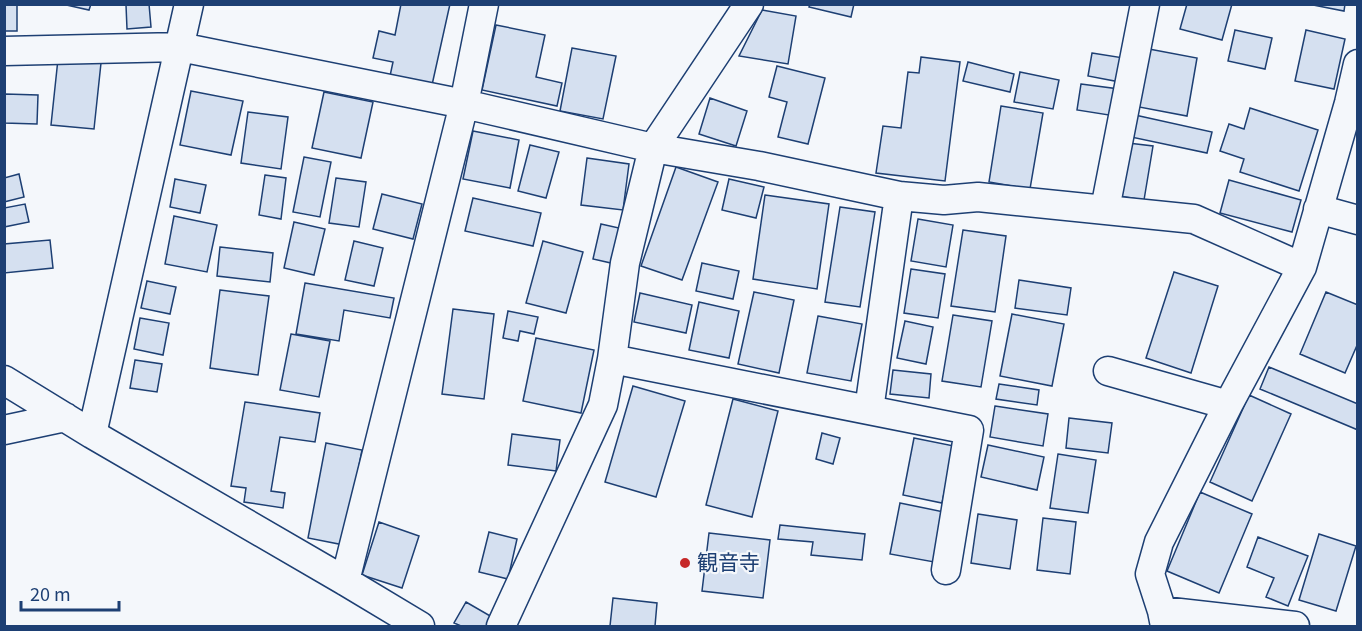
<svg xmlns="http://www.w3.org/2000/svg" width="1362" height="631" viewBox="0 0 1362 631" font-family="Georgia,'Noto Sans JP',serif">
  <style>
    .building { fill: #d5e0f0; stroke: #1d3f73; stroke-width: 1.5 }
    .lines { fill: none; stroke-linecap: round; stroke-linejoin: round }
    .street-casing { stroke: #1d3f73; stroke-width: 31 }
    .street { stroke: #f4f7fb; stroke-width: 28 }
    .poi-dot { fill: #c62828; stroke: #f4f7fb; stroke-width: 2 }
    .labels { text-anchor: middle; stroke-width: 4.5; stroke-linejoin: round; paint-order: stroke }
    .poi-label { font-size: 21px; fill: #1d3f73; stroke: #f4f7fb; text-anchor: start }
  </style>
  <rect width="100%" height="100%" fill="#f4f7fb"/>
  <path class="building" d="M4,4H17V31H4Z
    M62,4H91L89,10Z
    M149,4L151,27L127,29L126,5Z
    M401,4H450L432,85L390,76L393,62L373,58L379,31L395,35Z
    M810,4H854L851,17L809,7Z
    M1187,4H1232L1222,40L1180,29Z
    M1308,4H1345L1344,11Z
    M762,10L796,16L788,64L739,56Z
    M496,25L545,35L536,77L562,83L557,106L482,90Z
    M1235,30L1272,38L1265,69L1228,61Z
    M1306,30L1345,39L1334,89L1295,81Z
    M572,48L616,56L603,119L560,111Z
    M1149,49L1197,58L1187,116L1139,107Z
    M1092,53L1124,58L1120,82L1088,76Z
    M921,57L960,62L945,181L876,173L883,126L901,128L908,72L919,73Z
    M58,59L101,63L94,129L51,125Z
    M968,62L1014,74L1010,92L963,81Z
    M777,66L825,78L808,144L778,137L787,102L769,97Z
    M1020,72L1059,80L1053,109L1014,102Z
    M1081,84L1119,89L1115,116L1077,110Z
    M191,91L243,101L231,155L180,145Z
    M324,92L373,102L361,158L312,148Z
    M5,94L38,95L37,124L4,123Z
    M710,98L747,111L736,146L699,134Z
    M1001,106L1043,113L1030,189L989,182Z
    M1250,108L1318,130L1299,191L1240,172L1244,159L1220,151L1229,124L1244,129Z
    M248,112L288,117L281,169L241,163Z
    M1135,115L1212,132L1207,153L1131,137Z
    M473,131L519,140L510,188L463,179Z
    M1128,143L1153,146L1144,200L1119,196Z
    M530,145L559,152L546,198L518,191Z
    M304,157L331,162L320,217L293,212Z
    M587,158L629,164L623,210L581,205Z
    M676,167L718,182L682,280L641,266Z
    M19,174L24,197L4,202V178Z
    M265,175L286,178L281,219L259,215Z
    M336,178L366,182L359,227L329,223Z
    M175,179L206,185L200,213L170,207Z
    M729,179L764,187L756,218L722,210Z
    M1229,180L1301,200L1292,232L1220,213Z
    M382,194L422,204L413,239L373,229Z
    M765,195L829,204L817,289L753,279Z
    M473,198L541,213L533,246L465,231Z
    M25,204L29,222L4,227V208Z
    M840,207L875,212L860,307L825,302Z
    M174,216L217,225L207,272L165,264Z
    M918,219L953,225L946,267L911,261Z
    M294,222L325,229L314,275L284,268Z
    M601,224L619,228L611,263L593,259Z
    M963,230L1006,236L995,312L951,306Z
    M50,240L53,268L4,273V244Z
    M354,241L383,248L374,286L345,280Z
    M543,241L583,252L566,313L526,303Z
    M220,247L273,253L270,282L217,276Z
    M702,263L739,271L733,299L696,291Z
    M911,269L945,274L938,318L904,313Z
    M1174,272L1218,286L1191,373L1146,358Z
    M1019,280L1071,288L1067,315L1015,308Z
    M147,281L176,287L170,314L141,308Z
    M305,283L394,298L390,318L344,310L339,341L296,334Z
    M220,290L269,296L258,375L210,368Z
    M754,292L794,300L779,373L738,364Z
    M1326,292L1358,305V343L1345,373L1300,354Z
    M640,293L692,305L686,333L634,322Z
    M699,302L739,311L729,358L689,350Z
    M453,309L494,314L484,399L442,394Z
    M508,311L538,317L534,334L520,331L518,341L503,338Z
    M1012,314L1064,324L1052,386L1000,376Z
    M953,315L992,321L981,387L942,381Z
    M818,316L862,324L851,381L807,373Z
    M140,318L169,323L163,355L134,349Z
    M905,321L933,327L926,364L897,358Z
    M291,334L330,341L319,397L280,390Z
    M536,338L594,350L581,413L523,401Z
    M135,360L162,364L157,392L130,388Z
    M1269,367L1358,404V430L1260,389Z
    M893,370L931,374L929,398L890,394Z
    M999,384L1039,390L1037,405L996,399Z
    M633,386L685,401L656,497L605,482Z
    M1249,395L1291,414L1252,501L1210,482Z
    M733,399L778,411L752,517L706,505Z
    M245,402L320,413L315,442L280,437L271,491L285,493L283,508L244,502L246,488L231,486Z
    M995,406L1048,414L1043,446L990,437Z
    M1069,418L1112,423L1108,453L1066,448Z
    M822,433L840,438L833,464L816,459Z
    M512,434L560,440L556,471L508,465Z
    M914,438L954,446L942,503L903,495Z
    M326,443L362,450L344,545L308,538Z
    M988,445L1044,457L1037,490L981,477Z
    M1058,454L1096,460L1088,513L1050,508Z
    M1200,492L1252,514L1219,593L1167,571Z
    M900,503L944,512L934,562L890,554Z
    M978,514L1017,520L1010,569L971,563Z
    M1043,518L1076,522L1070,574L1037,570Z
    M379,522L419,536L402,588L362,575Z
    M780,525L865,534L862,560L811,555L813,542L778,539Z
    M489,532L517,539L508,579L479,572Z
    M709,533L770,540L763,598L702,591Z
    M1319,534L1356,546L1336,611L1299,600Z
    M1258,537L1308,556L1288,606L1266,597L1274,578L1247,567Z
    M613,598L657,603L655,626H610Z
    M466,602L492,617L486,626H461L454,623Z"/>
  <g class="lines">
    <g class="street-casing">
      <path id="street" d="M4,51L180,47L464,104L653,148L759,166L899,196L944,200L978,197L1194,219L1302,267
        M1105,209L1145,4
        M1318,209L1358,220
        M612,359L969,430L946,570
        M1108,371L1228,405
        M4,380L92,434L345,581L420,626
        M869,410L899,196
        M4,430L65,417
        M92,434L189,4
        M345,581L464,104L484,4
        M1162,611L1295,626
        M501,626L603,405L612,359L625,263L653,148L749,4
        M1165,626L1162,611L1150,574L1159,542L1228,405L1302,267L1349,103L1358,64"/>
    </g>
    <use href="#street" class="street"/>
  </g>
  <circle class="poi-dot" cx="685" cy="563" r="6"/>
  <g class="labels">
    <g class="poi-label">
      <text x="697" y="570">観音寺</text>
    </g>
  </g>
  <rect width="1362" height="631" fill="none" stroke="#1d3f73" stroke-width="12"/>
  <path d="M21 601v9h98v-9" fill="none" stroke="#1d3f73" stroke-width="3"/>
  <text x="30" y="601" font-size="18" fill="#1d3f73" stroke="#f4f7fb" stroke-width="4.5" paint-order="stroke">20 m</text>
</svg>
